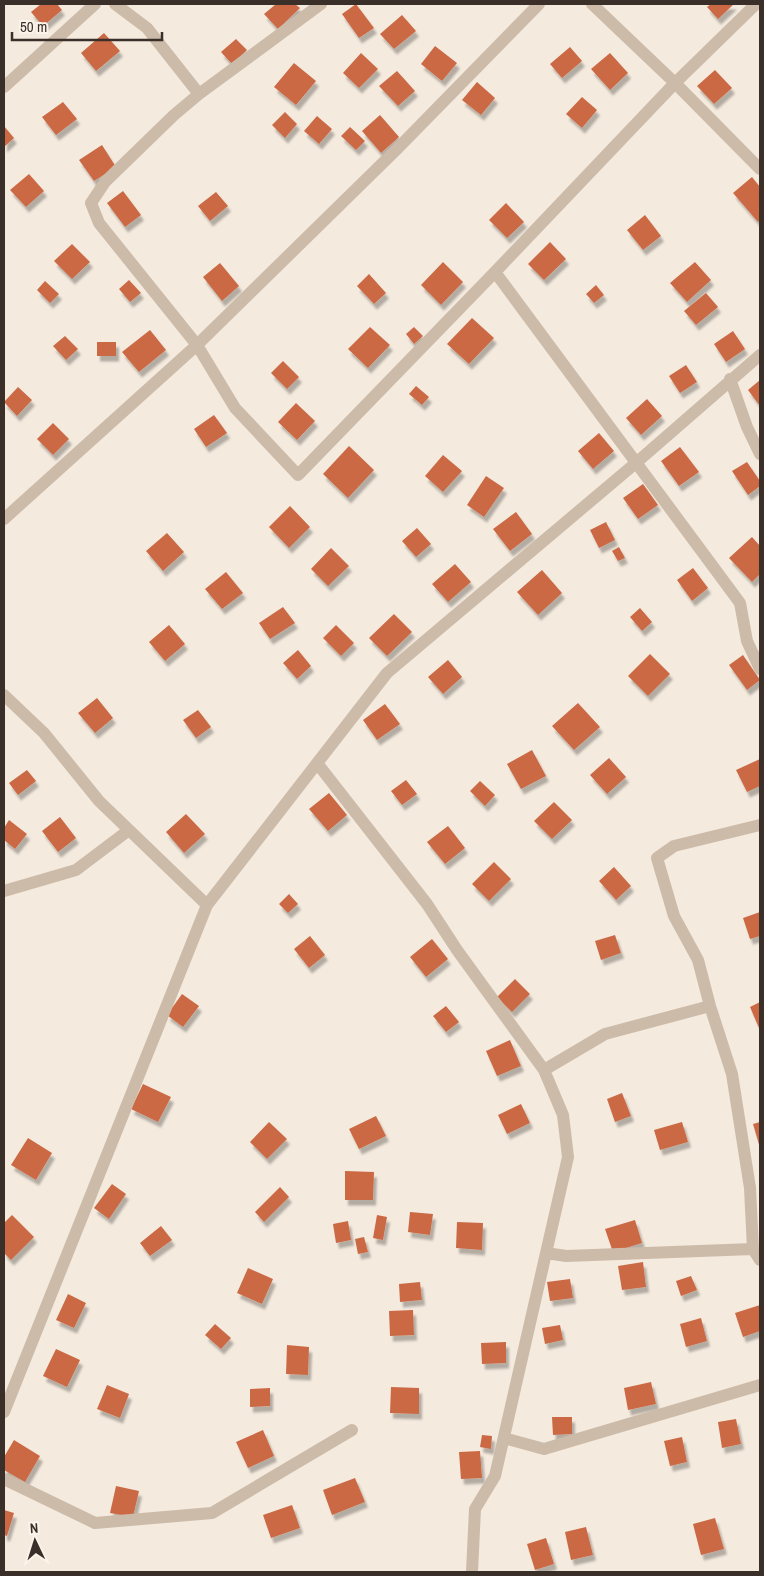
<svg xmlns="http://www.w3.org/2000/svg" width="764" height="1576" viewBox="0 0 764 1576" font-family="'Archivo Narrow',sans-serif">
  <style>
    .building { fill: #cb6945; filter: url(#shadow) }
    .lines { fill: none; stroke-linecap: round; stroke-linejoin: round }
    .street { stroke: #cdbba9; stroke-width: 12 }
  </style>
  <defs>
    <filter id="shadow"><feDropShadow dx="3" dy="5.5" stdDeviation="1" flood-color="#0004"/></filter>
  </defs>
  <rect width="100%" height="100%" fill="#f4eade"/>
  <path class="building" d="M41,4H57L62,10L43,26L31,12Z
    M276,4H295L300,8L278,29L264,14Z
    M356,4L374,28L359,38L342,14Z
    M711,4H734L718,19L707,7Z
    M402,15L416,31L394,49L380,34Z
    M104,33L120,51L96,71L81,53Z
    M236,39L247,50L232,64L221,52Z
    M435,46L457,63L442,81L421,64Z
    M570,47L582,61L562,78L550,64Z
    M361,53L378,69L359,88L343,73Z
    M610,53L628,73L610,90L591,69Z
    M294,63L316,81L296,105L274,87Z
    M715,70L732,88L714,104L697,86Z
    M397,71L415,91L398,106L379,86Z
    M477,82L495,98L481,115L462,100Z
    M582,97L597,110L582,128L566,114Z
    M63,102L77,119L56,135L42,117Z
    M285,112L297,124L285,138L272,125Z
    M380,115L399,137L381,153L362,131Z
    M317,116L332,129L319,144L304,131Z
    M4,126L14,138L4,147Z
    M350,127L365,141L356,150L341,136Z
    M102,145L116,167L94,181L79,160Z
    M29,174L44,191L26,207L10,190Z
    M752,177L760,187V220L758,222L733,193Z
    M123,191L141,215L125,227L107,203Z
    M216,192L228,206L210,221L198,206Z
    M506,203L524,222L507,238L489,220Z
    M645,215L661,236L643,250L627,230Z
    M550,242L566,259L544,280L528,264Z
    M72,244L90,262L72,279L54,261Z
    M443,262L463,282L441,305L421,285Z
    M695,262L711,280L687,302L670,283Z
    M220,263L239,286L222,301L203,277Z
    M369,274L386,293L374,304L357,286Z
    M129,280L141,293L130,302L119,289Z
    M45,281L59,294L50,303L37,290Z
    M596,285L604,295L594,303L586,294Z
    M706,293L718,307L696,325L684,311Z
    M472,318L494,338L469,364L447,344Z
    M370,327L390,345L368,368L348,349Z
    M414,327L423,336L414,344L406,334Z
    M150,330L166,350L139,372L122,352Z
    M733,331L745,349L726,362L714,344Z
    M65,336L78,349L66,360L53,346Z
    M97,342H116V356H97Z
    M283,361L299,377L287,389L271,373Z
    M686,365L697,382L680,393L669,376Z
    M760,380V406L748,390Z
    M416,386L429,397L422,405L409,394Z
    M18,387L32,400L17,416L4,402Z
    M647,399L662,416L641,435L626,418Z
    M296,403L315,421L297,440L278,422Z
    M214,415L227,433L206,447L194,429Z
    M53,423L69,439L53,455L37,439Z
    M599,433L614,451L593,469L578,451Z
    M349,446L374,470L348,498L323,474Z
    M680,447L699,472L679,486L661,461Z
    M443,455L462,471L443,492L425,476Z
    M747,462L760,481V486L748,495L732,471Z
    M486,476L504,488L484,517L467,505Z
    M643,484L658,505L638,519L623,498Z
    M290,506L310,527L289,548L269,527Z
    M516,512L532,534L510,551L493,529Z
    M606,522L615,540L599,548L590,530Z
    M417,528L431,544L416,557L402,541Z
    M167,533L184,552L163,571L146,551Z
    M752,537L760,546V574L752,582L729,558Z
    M619,547L625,558L618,561L612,551Z
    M331,548L349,566L328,586L311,569Z
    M455,564L471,582L448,602L432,584Z
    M693,568L708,588L692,601L677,580Z
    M542,570L562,593L538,615L517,592Z
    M226,572L243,593L222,609L205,589Z
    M283,607L295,623L270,639L259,623Z
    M640,608L652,622L642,631L630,617Z
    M394,614L412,632L387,656L369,638Z
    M169,625L185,644L165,661L149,642Z
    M336,625L354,643L341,656L323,638Z
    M298,650L311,666L297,679L283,663Z
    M650,654L670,674L648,696L628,676Z
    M743,655L760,680L747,690L729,665Z
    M448,660L462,677L443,694L428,677Z
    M97,698L113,718L95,733L78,713Z
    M578,703L600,727L574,750L552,726Z
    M385,704L400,724L377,740L363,720Z
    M198,710L211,727L196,738L183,720Z
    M532,750L546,776L521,789L507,764Z
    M609,758L626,777L607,794L590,775Z
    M760,759V786L747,792L736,770Z
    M27,770L36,781L18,795L9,783Z
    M406,780L417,794L402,805L391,791Z
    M480,781L495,795L485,806L470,791Z
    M329,793L347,815L328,831L309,809Z
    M554,802L572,820L552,839L534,821Z
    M186,814L205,834L184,853L166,832Z
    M60,817L76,838L58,852L42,831Z
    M9,820L27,834L15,849L4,840V828Z
    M448,826L465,848L445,864L427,842Z
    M494,862L511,879L489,901L472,884Z
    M614,867L631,886L616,900L599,881Z
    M289,894L298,904L288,913L279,904Z
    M760,912V936L750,939L743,918Z
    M615,935L621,953L601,960L595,941Z
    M310,936L325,955L309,968L294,949Z
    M432,939L448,959L426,977L410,957Z
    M515,979L530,994L512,1012L497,997Z
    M182,994L199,1006L183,1027L167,1015Z
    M760,1002V1028H759L750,1007Z
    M446,1006L459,1022L446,1032L433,1016Z
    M510,1040L521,1066L497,1076L486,1051Z
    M143,1084L171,1097L158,1122L131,1109Z
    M622,1093L631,1116L615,1122L607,1099Z
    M521,1104L530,1123L507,1134L498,1115Z
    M376,1116L386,1136L359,1149L349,1129Z
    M269,1122L287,1139L267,1159L250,1142Z
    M682,1122L688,1142L660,1150L654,1130Z
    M760,1122V1148L753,1124Z
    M28,1138L52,1153L36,1180L11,1165Z
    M345,1171L374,1172L373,1200H345Z
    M112,1184L126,1194L109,1219L94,1208Z
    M280,1187L289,1197L264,1222L255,1212Z
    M410,1212L433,1214L430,1235L408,1232Z
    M12,1215L34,1237L11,1260L4,1253V1223Z
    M377,1215L387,1217L383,1240L373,1238Z
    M635,1220L642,1243L613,1252L605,1229Z
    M348,1221L351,1240L336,1243L333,1224Z
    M457,1222L483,1223L482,1250L456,1248Z
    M161,1226L172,1240L150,1256L140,1243Z
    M364,1237L368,1252L358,1254L355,1239Z
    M643,1262L646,1287L622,1290L618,1266Z
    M248,1268L273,1279L262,1304L237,1293Z
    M691,1276L697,1290L681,1296L676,1281Z
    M570,1279L573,1298L550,1301L547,1282Z
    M420,1282L422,1300L400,1302L399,1284Z
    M68,1294L86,1303L74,1328L56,1320Z
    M760,1305V1331L743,1337L735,1313Z
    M413,1310L414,1335L390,1336L389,1311Z
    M701,1318L707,1341L686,1347L680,1324Z
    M215,1324L231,1338L221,1349L205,1335Z
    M560,1325L563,1340L545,1344L542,1328Z
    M506,1342V1363L482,1364L481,1343Z
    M287,1345L309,1347L308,1375L286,1374Z
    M56,1349L80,1360L67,1387L43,1376Z
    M651,1382L656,1404L628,1410L624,1388Z
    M107,1385L129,1394L120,1418L97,1409Z
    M391,1387L419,1388V1414L390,1413Z
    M270,1388V1406L250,1407V1389Z
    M552,1417H572V1434L553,1435Z
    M736,1419L741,1444L722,1448L718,1422Z
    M263,1430L274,1456L248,1468L236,1442Z
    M482,1435L492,1436L491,1449L480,1447Z
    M682,1437L687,1462L670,1466L664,1441Z
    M14,1440L40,1456L25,1482L4,1470V1457Z
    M480,1451L482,1478L461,1479L459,1452Z
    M355,1478L365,1502L332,1515L323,1490Z
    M116,1486L139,1491L133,1517L110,1513Z
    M292,1505L300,1528L271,1538L263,1515Z
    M4,1510L14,1513L7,1536L4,1535Z
    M715,1518L724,1549L701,1555L693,1524Z
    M586,1527L593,1555L571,1560L565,1532Z
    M546,1538L554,1564L535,1570L527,1544Z"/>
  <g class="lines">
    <path class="street" d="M115,4L147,28L199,94
      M321,4L199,94L174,115L105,182L91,203L99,223L197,345L235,408L298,475L495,272L675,83L756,4
      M592,4L675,83L760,169
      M4,87L95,4
      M495,272L740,603L747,641L760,669
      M730,379L747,427L760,454
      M4,519L197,345L397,149L539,4
      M4,695L44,733L99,801L207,905
      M317,763L427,904L457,950L544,1070L563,1115L568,1157L495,1476L475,1509L472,1572
      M760,825L674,846L657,858L674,916L698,960L710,1006L732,1074L750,1188L753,1249L760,1260
      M4,891L76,870L129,830
      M544,1070L605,1034L710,1006
      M546,1253L566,1256L753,1249
      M4,1412L207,905L387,673L637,462L760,355
      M504,1438L544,1449L760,1385
      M4,1479L95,1523L212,1513L352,1430"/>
  </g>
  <rect width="764" height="1576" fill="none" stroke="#3a2f29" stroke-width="10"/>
  <g transform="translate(35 1541) rotate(356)" stroke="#fbf4eb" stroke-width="4" paint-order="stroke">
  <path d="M0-4L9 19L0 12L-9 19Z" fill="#3a2f29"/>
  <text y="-8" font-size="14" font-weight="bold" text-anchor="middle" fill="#3a2f29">N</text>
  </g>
  <path d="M12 32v8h150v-8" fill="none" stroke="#3a2f29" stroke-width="2.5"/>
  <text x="20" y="32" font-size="15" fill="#3a2f29" stroke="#fbf4eb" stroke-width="4" paint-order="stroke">50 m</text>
</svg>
